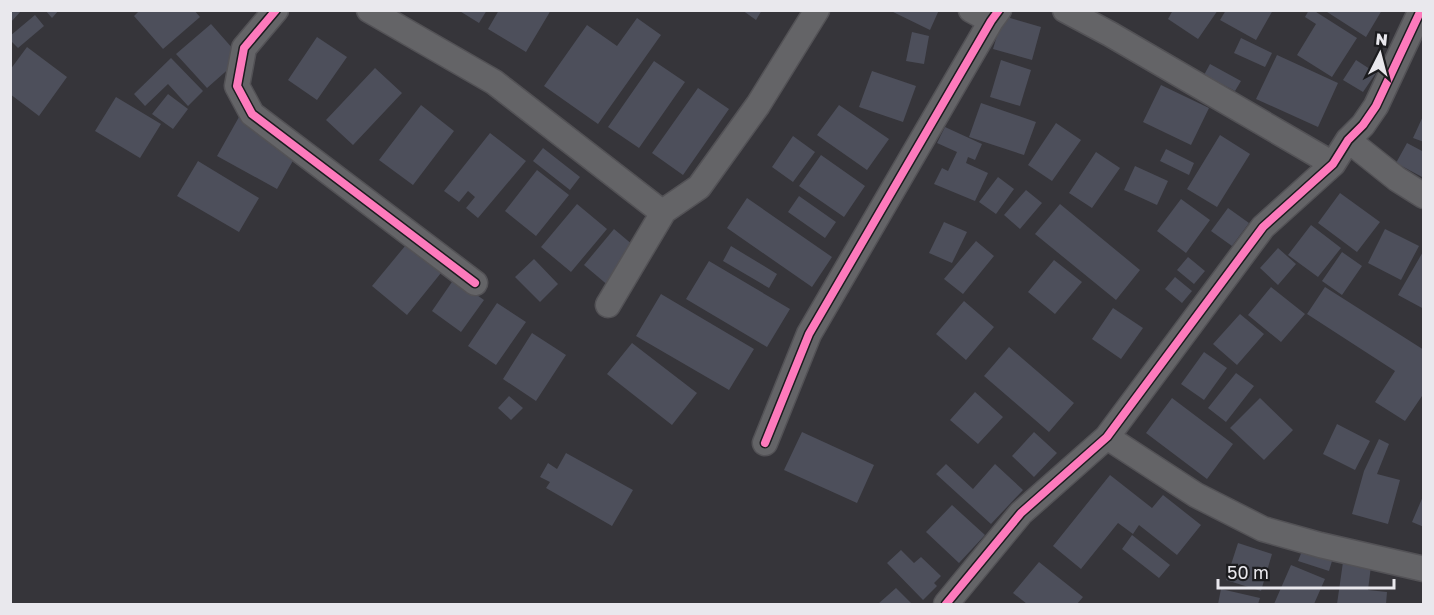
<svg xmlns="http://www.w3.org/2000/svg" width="1434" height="615" viewBox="0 0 1434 615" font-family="'Golos Text',sans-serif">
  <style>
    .building { fill: #4d4f5b }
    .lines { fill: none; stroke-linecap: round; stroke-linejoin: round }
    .street-casing { stroke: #535256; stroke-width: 27 }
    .street { stroke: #646467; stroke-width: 24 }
    .cycleway-casing { stroke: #1c1c1f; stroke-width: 11 }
    .cycleway { stroke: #fd7abc; stroke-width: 8 }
  </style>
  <rect width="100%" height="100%" fill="#36353a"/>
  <path class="building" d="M10,10H22L10,23Z
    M45,10H59L52,18Z
    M140,10H194L200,17L163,49L134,16Z
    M458,10H487L479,23Z
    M499,10H551L526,52L488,29Z
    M742,10H762L756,20Z
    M889,10H939L930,30Z
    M1173,10H1218L1198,39L1168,19Z
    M1226,10H1273L1256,40L1220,20Z
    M1309,10H1313L1357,38L1332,77L1297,55L1316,24L1305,17Z
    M1324,10H1382L1366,37Z
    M35,15L44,26L18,48L10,40V36Z
    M1003,16L1041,27L1032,60L993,49Z
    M637,18L661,35L598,124L544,86L587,25L617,46Z
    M211,24L241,58L207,88L176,54Z
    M912,32L929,36L924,64L906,61Z
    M317,37L347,57L317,100L288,80Z
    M1241,38L1272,53L1265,67L1234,53Z
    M27,47L67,77L39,116L10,94V70Z
    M1277,55L1338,83L1318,127L1256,99Z
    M171,58L203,91L188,106L168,84L145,106L134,94Z
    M1001,60L1031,70L1020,106L990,97Z
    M1356,60L1376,73L1363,92L1343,80Z
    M654,61L685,82L639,148L608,127Z
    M1210,64L1241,81L1235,91L1204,75Z
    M375,68L402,93L353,145L326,120Z
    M872,71L916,86L903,122L859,107Z
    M1161,85L1209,108L1191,145L1143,122Z
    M698,88L729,109L683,175L652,153Z
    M168,94L188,109L173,129L152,114Z
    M116,97L161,124L140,158L95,131Z
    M981,103L1036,122L1024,155L969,137Z
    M421,105L454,131L413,185L379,160Z
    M839,105L889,139L867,170L817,135Z
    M1424,114V142L1413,138Z
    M239,117L299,150L277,189L217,156Z
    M1056,123L1081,140L1052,181L1028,165Z
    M945,127L982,144L975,160L968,157L966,163L988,173L975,201L934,184L942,168L948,171L957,152L937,143Z
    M490,133L526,161L478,218L466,208L475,197L468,191L459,202L444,191Z
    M1220,135L1250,154L1217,207L1187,189Z
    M793,136L815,152L793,182L772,167Z
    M1407,143L1424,152V178L1396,163Z
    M543,148L580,177L570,190L533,161Z
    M1166,149L1194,163L1189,175L1160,161Z
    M1096,152L1120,168L1092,208L1069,193Z
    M821,155L865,186L844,217L799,186Z
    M198,161L259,198L239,232L177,196Z
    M1135,166L1168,181L1157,205L1124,190Z
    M537,170L569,195L536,236L505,211Z
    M998,177L1014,189L996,214L979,202Z
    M1026,190L1042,203L1020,229L1004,215Z
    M1340,193L1380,222L1357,252L1318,223Z
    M799,196L836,222L825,238L788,212Z
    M747,198L832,257L812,287L727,228Z
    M1181,199L1210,220L1186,253L1157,231Z
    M577,204L607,229L571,272L541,247Z
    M1060,204L1140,270L1116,300L1035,234Z
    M1228,208L1249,223L1232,246L1211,231Z
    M944,222L967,232L952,263L929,253Z
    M1311,225L1341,248L1318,277L1288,255Z
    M614,229L640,251L610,287L584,265Z
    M1385,229L1419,246L1401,280L1368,263Z
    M410,240L445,268L407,315L372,286Z
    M976,241L994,256L963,294L944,279Z
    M731,246L777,274L769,288L723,261Z
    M1278,248L1296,264L1278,285L1260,268Z
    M1424,250V309L1398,295Z
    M1342,252L1362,266L1342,295L1322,281Z
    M1188,257L1205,271L1194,284L1177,270Z
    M534,259L558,284L540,302L515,277Z
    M1054,260L1082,282L1055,314L1028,292Z
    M709,261L790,309L767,347L686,299Z
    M1175,277L1192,291L1182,303L1165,289Z
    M454,279L484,300L461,332L432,311Z
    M1271,287L1305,314L1281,342L1248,315Z
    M1325,287L1424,350V393L1405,421L1375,402L1395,371L1307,314Z
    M661,294L754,349L729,390L636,336Z
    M964,301L994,327L966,360L936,334Z
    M497,303L526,322L496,365L468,346Z
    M1113,308L1143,328L1121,359L1092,339Z
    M1240,314L1264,334L1237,365L1213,344Z
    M532,333L566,355L536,401L503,379Z
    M632,343L697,393L672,425L607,374Z
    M1009,347L1074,403L1049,432L984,376Z
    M1204,352L1227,368L1204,400L1181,384Z
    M1236,373L1254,386L1226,422L1208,408Z
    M975,392L1003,417L978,444L950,420Z
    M509,396L523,408L511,420L498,408Z
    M1172,398L1233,444L1207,479L1146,433Z
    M1260,398L1293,430L1264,460L1230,428Z
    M1337,424L1370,441L1355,470L1323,454Z
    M802,432L874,465L857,503L784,470Z
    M1034,432L1057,453L1034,477L1012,456Z
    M1379,439L1389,444L1377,474L1400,480L1388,524L1352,514L1364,471Z
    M566,453L633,490L612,526L546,488L550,482L540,477L548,463L557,469Z
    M946,464L973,489L995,464L1023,490L991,524L936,474Z
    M1110,475L1152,508L1163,495L1201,525L1177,555L1139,525L1133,534L1118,523L1081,569L1053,546Z
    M1424,494V527L1412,522Z
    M952,505L985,535L959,563L926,532Z
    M1132,535L1170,565L1159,578L1122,549Z
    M1238,543L1272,554L1261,591L1226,580Z
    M901,550L914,563L921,557L941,576L934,583L937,586L923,600L887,563Z
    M1302,551L1332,561L1329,571L1298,561Z
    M1039,562L1083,597L1077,604H1027L1013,593Z
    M1343,562L1371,566L1368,590L1387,592L1386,604H1337Z
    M1291,565L1325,579L1314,604H1274Z
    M896,588L912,604H878Z
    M1221,589L1260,598L1258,604H1218Z"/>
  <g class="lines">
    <g class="street-casing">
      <path id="street" d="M276,10L244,48L237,86L252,114L475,283
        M369,10L494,82L663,213
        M971,10L991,21
        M1065,10L1110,34L1333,164
        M1348,140L1397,179L1424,196
        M608,305L664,211L699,187L758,105L817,10
        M1107,437L1196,495L1263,529L1320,545L1424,569
        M765,443L809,334L991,21L999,10
        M946,604L1021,513L1107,437L1263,227L1333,164L1348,140L1363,125L1376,106L1421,10"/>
    </g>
    <use href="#street" class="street"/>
    <g class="cycleway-casing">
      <path id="cycleway" d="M276,10L244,48L237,86L252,114L475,283
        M765,443L809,334L991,21L999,10
        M946,604L1021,513L1107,437L1263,227L1333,164L1348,140L1363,125L1376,106L1421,10"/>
    </g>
    <use href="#cycleway" class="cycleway"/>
  </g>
  <rect width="1434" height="615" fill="none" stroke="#e9e8ed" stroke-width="24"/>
  <g transform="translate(1380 54) rotate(6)" stroke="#1c1c1f" stroke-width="4.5" paint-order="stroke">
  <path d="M0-4.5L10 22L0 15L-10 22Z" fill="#e9e8ed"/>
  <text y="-9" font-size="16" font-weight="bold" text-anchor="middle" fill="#e9e8ed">N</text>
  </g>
  <path d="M1218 579v9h176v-9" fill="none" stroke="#e9e8ed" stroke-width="3"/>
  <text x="1227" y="579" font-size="18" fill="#e9e8ed" stroke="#1c1c1f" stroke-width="4.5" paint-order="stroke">50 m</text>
</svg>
